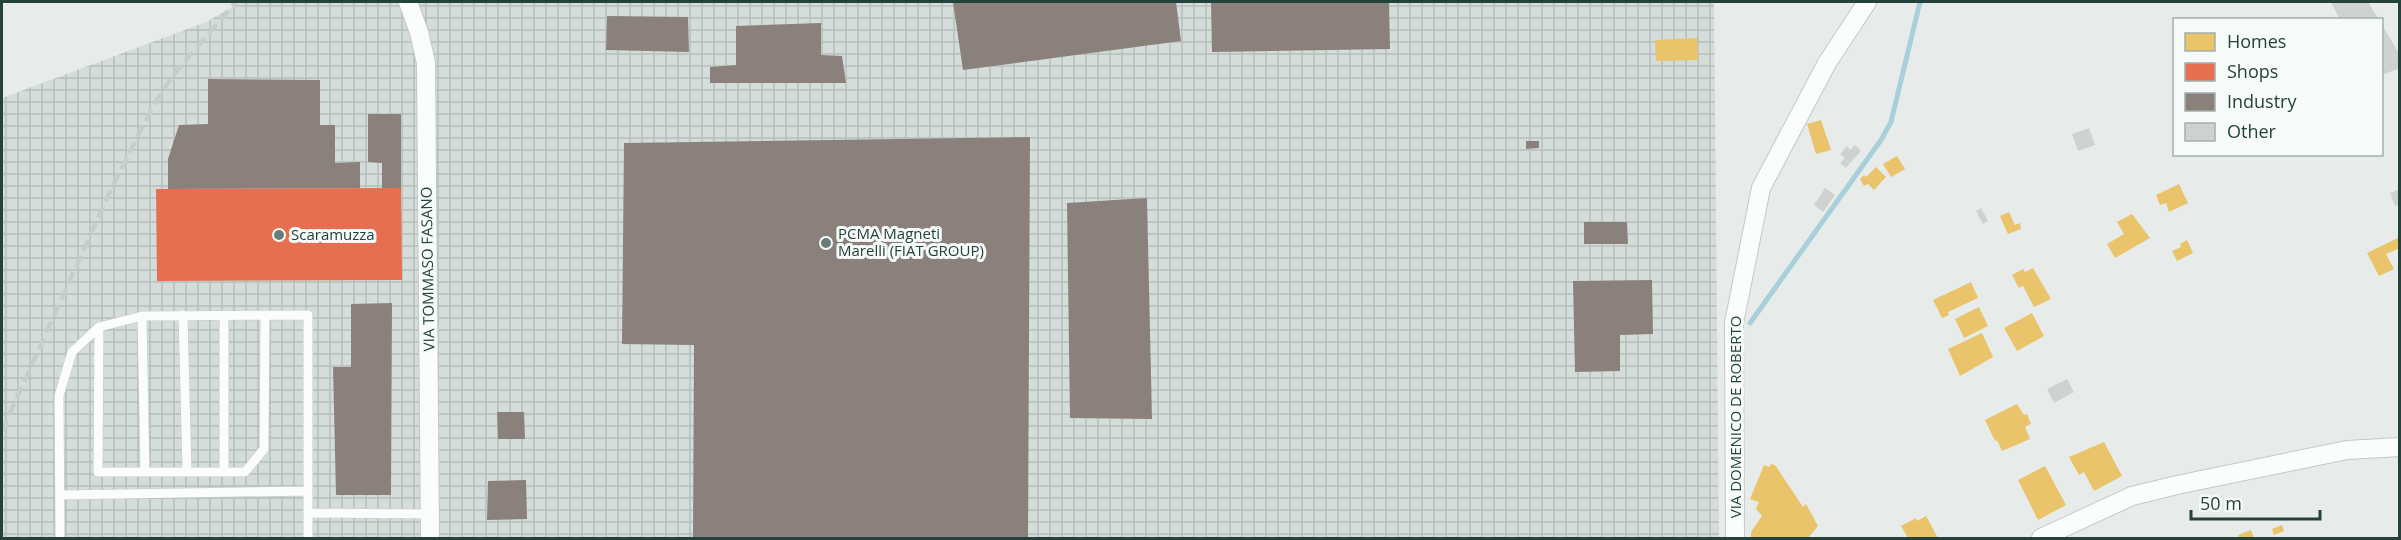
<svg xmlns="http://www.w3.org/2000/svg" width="2401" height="540" viewBox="0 0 2401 540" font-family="'Open Sans',sans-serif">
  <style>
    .industrial { fill: url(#industrial-grid) }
    .homes { fill: #e9c46a }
    .shops { fill: #e76f51 }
    .industry { fill: #8a817c }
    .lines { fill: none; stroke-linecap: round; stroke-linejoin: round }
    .stream { stroke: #a9d0da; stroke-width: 5 }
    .building { fill: #ced3d1 }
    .lane-casing { stroke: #c4c9c7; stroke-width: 10 }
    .street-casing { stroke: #c4c9c7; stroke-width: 20 }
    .lane { stroke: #fbfcfc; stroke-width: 9 }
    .street { stroke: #fbfcfc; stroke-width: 18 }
    .rail { stroke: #c8cdcb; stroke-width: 4.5; stroke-dasharray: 12 6; stroke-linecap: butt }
    .poi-dot { fill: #687d78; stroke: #f6faf9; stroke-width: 2 }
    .labels { text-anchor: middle; stroke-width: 6; stroke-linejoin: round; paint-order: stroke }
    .poi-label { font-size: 15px; fill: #24413b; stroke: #f6faf9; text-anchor: start }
    .street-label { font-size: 15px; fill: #24413b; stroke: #f6faf9 }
  </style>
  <defs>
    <pattern id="industrial-grid" width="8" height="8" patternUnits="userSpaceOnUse" patternTransform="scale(1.5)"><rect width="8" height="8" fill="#d5ddda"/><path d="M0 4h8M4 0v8" fill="none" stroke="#b7bfbc"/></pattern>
  </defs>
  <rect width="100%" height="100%" fill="#e7ecea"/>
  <path class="industrial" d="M241,2H1714L1719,538H2V98L206,22Z"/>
  <path class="homes" d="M1697,38L1698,60L1656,61L1655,40Z
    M1821,120L1831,150L1816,154L1807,124Z
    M1897,156L1905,169L1891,177L1883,164Z
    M1876,167L1886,177L1874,190L1868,184L1864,186L1860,179L1864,175L1866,177Z
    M2179,184L2188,203L2169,212L2166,203L2160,205L2156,195Z
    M2009,212L2015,225L2020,223L2021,229L2008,234L2000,216Z
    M2132,214L2150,238L2115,258L2107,244L2124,234L2117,222Z
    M2400,237V248L2386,254L2394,269L2379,276L2367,253Z
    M2187,240L2193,253L2177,261L2172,251L2181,247L2180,244Z
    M2033,268L2051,299L2034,307L2023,286L2019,288L2012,275L2023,269L2025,272Z
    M1971,282L1978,298L1948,312L1949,315L1942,318L1933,300Z
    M1979,307L1988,326L1964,338L1955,319Z
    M2032,313L2044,336L2017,351L2004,328Z
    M1982,333L1993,357L1960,376L1948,349Z
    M2017,404L2024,415L2027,414L2031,424L2025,427L2030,439L2002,451L1997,440L1995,441L1985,420Z
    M2104,442L2122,476L2094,491L2084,472L2079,475L2069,457Z
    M1771,464L1775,465L1803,507L1806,504L1818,526L1808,538H1751V532L1762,516L1756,509L1759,502L1750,499L1764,465L1769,467Z
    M2045,466L2066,505L2038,520L2018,480Z
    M1926,516L1938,538H1908L1901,526L1916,518L1917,521Z
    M2282,525L2284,531L2274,535L2272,529Z
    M2251,530L2254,538H2239L2238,535Z"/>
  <path class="shops" d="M401,188L402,280L157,281L156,189Z"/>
  <path class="industry" d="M953,2H1176L1181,41L963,70Z
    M1211,2H1389L1390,49L1212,52Z
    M607,16L688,17L689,52L606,50Z
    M821,23V55L842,56L846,83H710V67L736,65V26Z
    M208,79L320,80V125H335V163L360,162V188L168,189V159L179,125L208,124Z
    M368,114H401V188H382V163L368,162Z
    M1030,137L1028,538H693L694,345L622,344L624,143Z
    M1526,141H1539V148L1526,149Z
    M1147,198L1152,419L1070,418L1067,203Z
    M1584,222H1627L1628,244H1584Z
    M1652,280L1653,334L1620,335V371L1575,372L1573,281Z
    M392,303L391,495H336L333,367H351V304Z
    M497,412H524L525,439H498Z
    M526,480L527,519L487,520L488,481Z"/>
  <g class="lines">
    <path class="stream" d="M1750,323L1881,140L1891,122L1920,2"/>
  </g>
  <path class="building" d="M2331,2H2368L2379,20H2340Z
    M2382,25L2400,55V68L2382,75Z
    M2089,128L2095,145L2078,151L2072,134Z
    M1855,145L1861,151L1846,168L1840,163L1845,158L1840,154L1847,146L1850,150Z
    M1825,188L1835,195L1823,212L1814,205Z
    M2400,189V204L2395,206L2390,193Z
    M1981,208L1988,221L1983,224L1976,211Z
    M2067,379L2074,392L2054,403L2047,389Z"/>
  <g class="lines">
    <g class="lane-casing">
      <path id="lane" d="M183,315L187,472
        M224,315V472
        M142,316L145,472
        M99,327L98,472H245L264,449L265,315
        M61,495L308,491
        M308,513L430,514
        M60,538L59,396L72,352L99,327L142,316L308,315V538"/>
    </g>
    <g class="street-casing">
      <path id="street" d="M408,2L419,32L426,63L430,538
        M1735,538L1734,323L1761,188L1827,63L1867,2
        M2041,538L2132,496L2177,485L2347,450L2400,447"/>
    </g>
    <use href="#lane" class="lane"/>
    <use href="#street" class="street"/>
    <path class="rail" d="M2,431L112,187L154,104L174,74L236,2"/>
  </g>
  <g class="poi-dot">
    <circle cx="279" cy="235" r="6"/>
    <circle cx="826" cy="243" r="6"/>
  </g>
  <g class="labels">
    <g class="poi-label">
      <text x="838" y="239">PCMA Magneti<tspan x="838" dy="17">Marelli (FIAT GROUP)</tspan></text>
      <text x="291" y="240">Scaramuzza</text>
    </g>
    <g class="street-label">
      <text transform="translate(428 269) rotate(-91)" y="5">VIA TOMMASO FASANO</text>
      <text transform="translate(1736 417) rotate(-90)" y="5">VIA DOMENICO DE ROBERTO</text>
    </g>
  </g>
  <rect width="2401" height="540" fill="none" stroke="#24413b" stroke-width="6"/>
  <rect x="2173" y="18" width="210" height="138" fill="#f6faf9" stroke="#a2b0ad" stroke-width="1.5"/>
  <rect x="2185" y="33" width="30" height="18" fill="#e9c46a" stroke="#a2b0ad" stroke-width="1.5"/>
  <text x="2227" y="48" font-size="18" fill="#24413b">Homes</text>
  <rect x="2185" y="63" width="30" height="18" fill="#e76f51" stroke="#a2b0ad" stroke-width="1.5"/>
  <text x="2227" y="78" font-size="18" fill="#24413b">Shops</text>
  <rect x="2185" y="93" width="30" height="18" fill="#8a817c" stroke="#a2b0ad" stroke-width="1.5"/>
  <text x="2227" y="108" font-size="18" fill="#24413b">Industry</text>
  <rect x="2185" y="123" width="30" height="18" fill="#ced3d1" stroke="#a2b0ad" stroke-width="1.5"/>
  <text x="2227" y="138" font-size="18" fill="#24413b">Other</text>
  <path d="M2191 510v9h129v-9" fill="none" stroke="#24413b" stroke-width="3"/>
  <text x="2200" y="510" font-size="18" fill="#24413b" stroke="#f6faf9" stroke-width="4.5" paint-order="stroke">50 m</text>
</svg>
